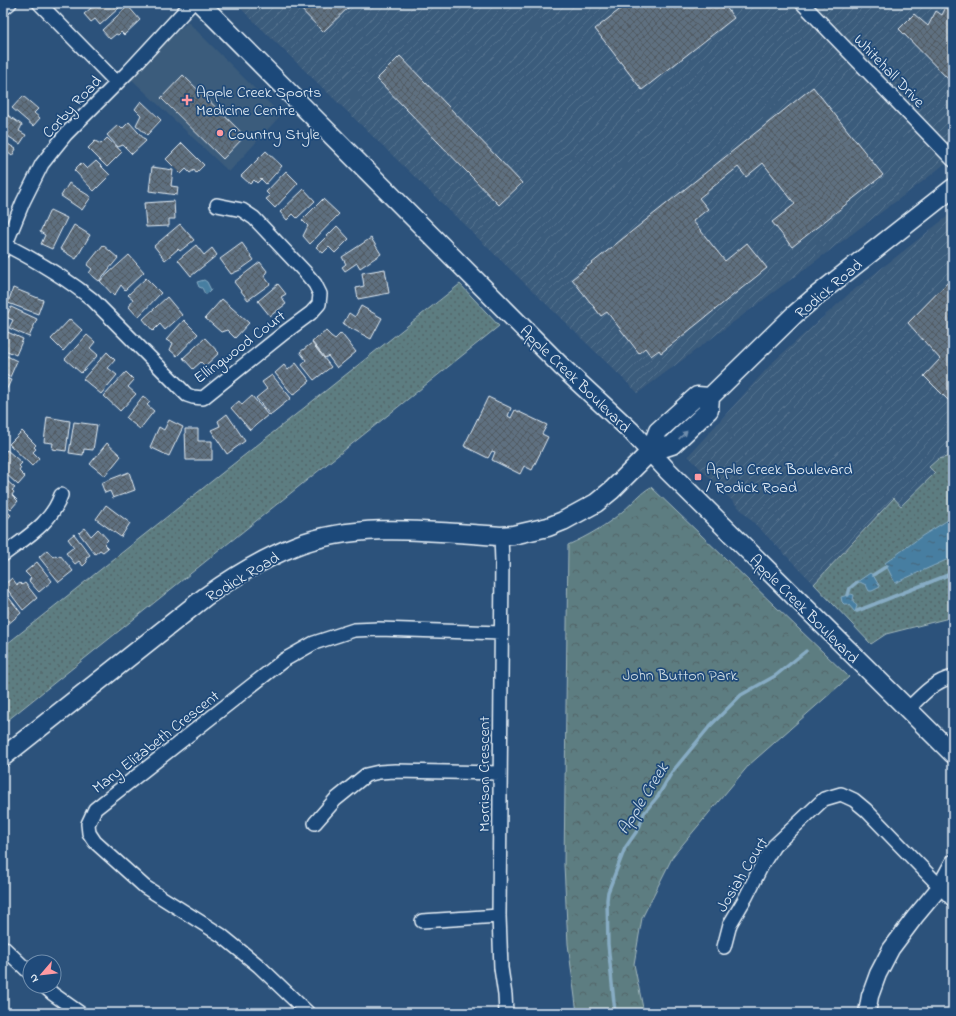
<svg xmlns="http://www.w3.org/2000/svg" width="956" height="1016" viewBox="0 0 956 1016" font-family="'Indie Flower',sans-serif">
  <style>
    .built { fill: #3b5b7c }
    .industrial { fill: url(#industrial-furrows) }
    .grass { fill: url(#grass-dots); stroke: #a2b7bc }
    .forest { fill: url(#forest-crowns); stroke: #a2b7bc }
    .water { fill: url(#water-ripples); stroke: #87acc4 }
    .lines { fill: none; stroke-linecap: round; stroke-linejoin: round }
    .stream { stroke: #87acc4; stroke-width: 3.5 }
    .building { fill: url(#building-cross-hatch); stroke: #e8f1f8 }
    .minor-casing { stroke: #e8f1f8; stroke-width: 16 }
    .tertiary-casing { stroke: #e8f1f8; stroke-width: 19 }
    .secondary-casing { stroke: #e8f1f8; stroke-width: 21 }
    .minor { stroke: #1f4a7a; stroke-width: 13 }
    .tertiary { stroke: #1f4a7a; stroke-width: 16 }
    .secondary { stroke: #1f4a7a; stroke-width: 18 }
    .oneway { fill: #6f8dac }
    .poi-dot { fill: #ff9aa2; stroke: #1f4a7a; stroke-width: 1.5 }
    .labels { text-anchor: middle; stroke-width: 3.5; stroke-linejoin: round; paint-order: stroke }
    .street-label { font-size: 16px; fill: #e8f1f8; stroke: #1f4a7a }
    .poi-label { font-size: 16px; fill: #e8f1f8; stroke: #1f4a7a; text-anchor: start }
    .park-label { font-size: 16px; fill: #d3e0e6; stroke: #1f4a7a }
    .water-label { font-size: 17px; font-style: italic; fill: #d0e0eb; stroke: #1f4a7a }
  </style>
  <defs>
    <pattern id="industrial-furrows" width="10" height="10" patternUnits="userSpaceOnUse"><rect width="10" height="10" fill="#3b5b7c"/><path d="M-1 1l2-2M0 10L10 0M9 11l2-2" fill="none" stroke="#57738f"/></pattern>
    <pattern id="grass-dots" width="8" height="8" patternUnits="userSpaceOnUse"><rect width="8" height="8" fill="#5d7d81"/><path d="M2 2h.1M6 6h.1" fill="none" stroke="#536568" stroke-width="1.8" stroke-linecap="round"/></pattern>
    <pattern id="forest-crowns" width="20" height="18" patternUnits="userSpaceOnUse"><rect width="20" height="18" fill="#5d7d81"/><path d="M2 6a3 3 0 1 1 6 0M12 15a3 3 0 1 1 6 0" fill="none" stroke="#536568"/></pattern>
    <pattern id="water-ripples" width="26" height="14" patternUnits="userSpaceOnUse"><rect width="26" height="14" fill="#467ea1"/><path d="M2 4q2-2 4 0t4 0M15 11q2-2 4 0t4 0" fill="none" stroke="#46667a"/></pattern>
    <pattern id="building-cross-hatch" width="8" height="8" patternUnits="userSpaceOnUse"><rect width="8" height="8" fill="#5f7080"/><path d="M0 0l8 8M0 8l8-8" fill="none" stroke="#515a62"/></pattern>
  </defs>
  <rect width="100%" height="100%" fill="#2c527b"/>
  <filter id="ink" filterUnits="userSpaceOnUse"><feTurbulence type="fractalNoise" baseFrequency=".025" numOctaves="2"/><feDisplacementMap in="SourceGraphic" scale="8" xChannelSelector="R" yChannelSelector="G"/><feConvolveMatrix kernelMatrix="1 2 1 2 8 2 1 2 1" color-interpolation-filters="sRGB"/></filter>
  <g filter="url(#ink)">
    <path class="built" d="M188,22L281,115L229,172L128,76Z"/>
    <path class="industrial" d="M235,3H953V157L926,179L638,393Z
      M953,212V456L938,459L929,467L936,472L900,506L894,499L814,584L688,456L774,361L850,293Z"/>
    <path class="grass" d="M460,284L499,326L3,724V647Z
      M953,456V617L886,634L871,644L814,584L894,498L901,506L935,473L929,467L938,459Z"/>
    <path class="forest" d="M651,487L849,677L749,765L673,856L642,918L634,964L644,1013H577L568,944L564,865L568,545C588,536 607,525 623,511C633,503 640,493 651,487Z"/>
    <path class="water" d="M204,280L207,282L211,290L207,294H205L202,288L199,287L197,282Z
      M953,517V557L895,583L885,563L922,536Z
      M870,573L873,575L880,587L872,591H869L866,585L860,582L857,583V582Z
      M851,594L854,595L853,601L857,606L855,612L848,604H844L842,602L841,597Z"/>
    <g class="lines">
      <path class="stream" d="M873,575L887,566
        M848,595L850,588L857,582
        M857,611L953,573
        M615,1013L608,944L607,900L608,892L625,848L639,828L644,813L658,796L672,772L710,726L741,695L775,676L806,651"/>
    </g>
    <path class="building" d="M97,3H115L119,8L100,25L95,19L91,22L84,14Z
      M295,3H353L323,32Z
      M628,3H723L734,18L642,90L595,29Z
      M948,3H953V84L899,29L914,14L928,26L936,11L942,15Z
      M128,6L140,20L124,35L121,32L118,35L116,34L110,39L102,30Z
      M400,56L522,183L499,205L377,79Z
      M183,75L245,136L223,159L161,98Z
      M813,87L883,175L792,247L772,222L795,204L763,163L746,177L738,167L699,198L708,209L693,221L725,261L747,243L767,268L661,353L659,350L651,356L645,348L639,353L607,312L601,316L572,279Z
      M23,96L38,109L34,113L40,118L33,126L12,108Z
      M141,101L161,120L147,135L136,125L141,115L135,109Z
      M6,114L22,125L19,131L26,135L20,144L3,133V120Z
      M129,122L146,141L132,154L123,145L118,147L107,135L118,125L122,129Z
      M107,138L122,152L107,167L88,148L95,141L101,144Z
      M3,141L16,149L12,156L7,152L3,159Z
      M182,143L204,165L196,173L194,170L190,173L186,169L181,174L166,159Z
      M266,151L282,166L266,184L261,179L257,183L254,180L250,184L241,176Z
      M96,161L110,175L94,191L74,170L81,163L87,169Z
      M152,167L173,170L171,186L178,187L177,195L149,191Z
      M286,171L298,183L275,208L266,199L270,196L266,192Z
      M69,183L91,197L82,210L61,196Z
      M304,189L315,201L297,218L293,214L287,220L280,212Z
      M323,199L339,214L310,244L303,236L308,226L302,220Z
      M174,201L175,219H169V226L146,227L144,203Z
      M50,210L67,218L52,249L41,244L45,235L40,232Z
      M180,224L194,240L180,251L178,249L165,260L154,246Z
      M74,225L90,235L76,259L60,249Z
      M337,226L349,239L335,253L329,247L323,253L316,247Z
      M371,238L381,254L360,268L357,263L345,271L342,267L346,264L342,257Z
      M242,243L254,260L240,270L231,274L220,259Z
      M103,245L118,258L99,281L89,273L92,269L87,265Z
      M196,245L204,255L212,248L217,255L191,276L178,260Z
      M129,255L144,272L125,290L121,285L114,296L100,281Z
      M260,262L267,271L264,276L270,284L248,300L234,282Z
      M385,269L389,293L358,299L356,288L364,286L362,273Z
      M953,277V405L924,376L940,359L908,323Z
      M146,278L161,293L138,317L129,307L133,299L128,295Z
      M278,284L286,294L281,297L286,304L270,316L258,301Z
      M13,288L43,300L38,314L8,303Z
      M167,297L182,315L165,330L160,324L153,331L143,319Z
      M222,299L249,323L235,338L227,330L221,332L205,318Z
      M361,306L382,318L371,339L343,324L349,313L355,317Z
      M11,307L37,319L29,337L9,328L13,320L6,317Z
      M70,319L82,330L63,351L51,339Z
      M184,320L198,334L177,356L170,350L173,343L166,340Z
      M3,330L23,339L16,355L3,349Z
      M326,331L331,336L335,339L341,333L356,352L337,368L328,356L325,358L312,342Z
      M87,335L95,342L90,348L98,355L81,373L65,359Z
      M205,338L219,353L205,366L201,362L193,369L183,358Z
      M312,343L331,367L314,380L302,365L306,360L300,352Z
      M107,352L115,360L108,368L117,375L101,394L83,379Z
      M3,354L17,361L10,377L3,374Z
      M296,363L310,381L293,395L275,373L284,365L288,370Z
      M126,372L134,380L128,387L136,394L120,411L104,396Z
      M272,375L291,398L270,415L256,398L267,389L262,382Z
      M3,377L11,380L3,397Z
      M143,396L150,402L147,405L154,411L140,429L126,418Z
      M252,396L268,415L250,430L231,408L239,401L242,405Z
      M488,397L511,408L508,416L511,418L515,410L547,425L542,434L548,437L532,470L524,466L520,474L492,460L495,452L492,451L488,458L464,446Z
      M227,414L245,441L227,454L211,430L220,426L218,421Z
      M47,417L70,421L66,451L52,449L53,443L44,442Z
      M169,420L183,427L169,456L150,447L159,427L164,430Z
      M74,422L97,425L93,450L84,449L83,455L69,453Z
      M185,429H198V441H212V460H186Z
      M22,431L36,445L34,447L36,449L33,452L39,458L32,466L9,444Z
      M107,443L121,456L105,476L90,464Z
      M7,450L22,463L19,466L21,468L19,471L25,477L18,485L3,471V454Z
      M129,472L135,490L113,498L110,491L105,493L101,483Z
      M3,477L15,488L12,490L14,492L12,495L18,501L11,509L3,502Z
      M106,505L130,523L121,537L96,519Z
      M3,508L11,515L4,523L3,522Z
      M85,528L91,536L98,529L108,540L104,544L108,548L103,552L100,550L95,554L79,533Z
      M74,534L90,555L86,558L87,562L83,566L79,561L75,564L66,553L74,547L68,539Z
      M47,550L53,557L56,555L57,557L60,555L73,571L59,582L39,557Z
      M37,562L52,581L39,592L29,581L31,578L25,572Z
      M12,578L17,585L20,583L22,585L25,583L37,598L23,610L4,585Z
      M3,590L21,613L7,625L3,619Z"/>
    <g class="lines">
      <g class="minor-casing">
        <path id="minor" d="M39,3L117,83
          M802,3L953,160
          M3,9L10,3
          M6,245C37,261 66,278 93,300L187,395L193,397L203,398L284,333L311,313L319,304L320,294L315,284L304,271L254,218L242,210L217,205
          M3,251L23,202L42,164L53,150L66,134L129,71L192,3
          M501,536L502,562L499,916L501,968L505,995L506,1013
          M3,555C25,538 52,523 61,495
          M908,709C921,696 934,681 953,677
          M315,823L335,800L366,775L379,772L395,771L500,773
          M422,921L499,916
          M3,947L30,973
          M724,947L730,924L746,897L762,865L774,846L824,799L841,794L854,800L866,810L953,900
          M44,986L53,994L80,1013
          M308,1013L259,966L221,935L145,887L95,842L89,833L88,824L95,809L284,660L314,643L354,630L379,629L501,633"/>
      </g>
      <g class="tertiary-casing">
        <path id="tertiary" d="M867,1013L870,996L878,974L891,949L915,917L940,887L953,863"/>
      </g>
      <g class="secondary-casing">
        <path id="secondary" d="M200,3L562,367L631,431L667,470L953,754
          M650,452L672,445L709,410L710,397L794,315L816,296L953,188
          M3,757L205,597C233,577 262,559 295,546C360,521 433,532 501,536L513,535L548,527L563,521L596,503L612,490L650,452L658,431L697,396L710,397"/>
      </g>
      <use href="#minor" class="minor"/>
      <use href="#tertiary" class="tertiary"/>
      <use href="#secondary" class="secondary"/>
    </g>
    <defs><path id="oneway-solid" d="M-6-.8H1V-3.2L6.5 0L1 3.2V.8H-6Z"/></defs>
    <use class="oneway" href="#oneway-solid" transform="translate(683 435) rotate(-44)"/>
  </g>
  <g class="poi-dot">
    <path d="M185 94h4v4h4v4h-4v4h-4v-4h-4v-4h4z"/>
    <circle cx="220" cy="133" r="4"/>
    <rect x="694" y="473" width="8" height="8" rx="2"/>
  </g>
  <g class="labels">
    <g class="street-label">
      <text transform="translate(890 70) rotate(46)" y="6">Whitehall Drive</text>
      <text transform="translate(71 106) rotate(-47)" y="6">Corby Road</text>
      <text transform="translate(828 288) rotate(-40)" y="6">Rodick Road</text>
      <text transform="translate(239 346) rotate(-37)" y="6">Ellingwood Court</text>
      <text transform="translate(576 378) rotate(44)" y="6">Apple Creek Boulevard</text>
      <text transform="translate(242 576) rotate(-31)" y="6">Rodick Road</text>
      <text transform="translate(805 608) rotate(45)" y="6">Apple Creek Boulevard</text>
      <text transform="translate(155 741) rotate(-38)" y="6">Mary Elizabeth Crescent</text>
      <text transform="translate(483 774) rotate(-90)" y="6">Morrison Crescent</text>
      <text transform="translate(741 874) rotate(-59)" y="6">Josiah Court</text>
    </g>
    <g class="poi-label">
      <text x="196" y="97">Apple Creek Sports<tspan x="196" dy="18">Medicine Centre</tspan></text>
      <text x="228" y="139">Country Style</text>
      <text x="706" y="474">Apple Creek Boulevard<tspan x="706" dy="18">/ Rodick Road</tspan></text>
    </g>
    <g class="park-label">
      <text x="680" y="680">John Button Park</text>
    </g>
    <g class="water-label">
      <text transform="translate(642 798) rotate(-58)" y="6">Apple Creek</text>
    </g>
  </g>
  <rect width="956" height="1016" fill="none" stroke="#1f4a7a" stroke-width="16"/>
  <rect x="8" y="8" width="940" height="1000" fill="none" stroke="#e8f1f8" stroke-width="1.5" filter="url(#ink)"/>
  <g transform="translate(42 974) rotate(242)"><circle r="19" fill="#1f4a7a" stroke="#6f8dac"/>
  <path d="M0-3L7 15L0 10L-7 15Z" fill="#ff9aa2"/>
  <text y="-6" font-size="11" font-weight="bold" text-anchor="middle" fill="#e8f1f8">N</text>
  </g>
</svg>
